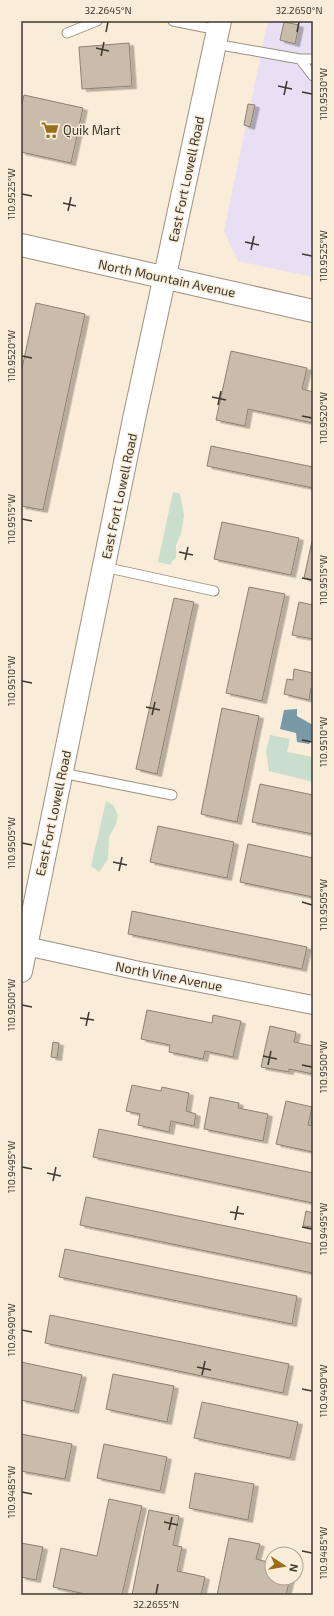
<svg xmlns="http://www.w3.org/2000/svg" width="334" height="1616" viewBox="0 0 334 1616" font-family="'Exo 2',sans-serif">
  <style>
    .commercial { fill: #e9dff4 }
    .green { fill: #c9decc }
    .water { fill: #779aa6 }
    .building { fill: #c9bcaa; stroke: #8c816f; filter: url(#shadow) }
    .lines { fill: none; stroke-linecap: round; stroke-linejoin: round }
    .lane-casing { stroke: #9d9180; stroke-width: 11 }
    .street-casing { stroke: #9d9180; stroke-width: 20 }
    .secondary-casing { stroke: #9d9180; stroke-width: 24 }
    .lane { stroke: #fff; stroke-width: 9 }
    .street { stroke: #fff; stroke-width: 18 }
    .secondary { stroke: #fff; stroke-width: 22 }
    .ticks { fill: none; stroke: #3c372f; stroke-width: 1.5 }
    .labels { text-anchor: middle; stroke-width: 3; stroke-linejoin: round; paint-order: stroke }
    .poi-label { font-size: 13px; fill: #3c372f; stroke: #f9ecd8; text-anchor: start }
    .street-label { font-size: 13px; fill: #3c372f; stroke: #f9ecd8 }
    .neatline { fill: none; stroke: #3c372f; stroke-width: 1.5 }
    .ticks-label { font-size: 10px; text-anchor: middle; fill: #3c372f }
  </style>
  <defs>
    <filter id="shadow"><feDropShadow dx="4.5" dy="2.5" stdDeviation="0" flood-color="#0004"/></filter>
  </defs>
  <rect width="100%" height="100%" fill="#f9ecd8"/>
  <path class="commercial" d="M268,21H313V277L238,261L224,231Z"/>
  <path class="green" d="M173,492L180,494L184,515L181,534L176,545V558L172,561L171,565L158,562Z
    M270,735L290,739L287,752L313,757V782L269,771L266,751Z
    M106,801L113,805L118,815L116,824L109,837L108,859L99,872L91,866Z"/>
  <path class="water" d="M297,709V716L313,725V738L309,744L297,742L296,733L280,729L284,710Z"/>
  <path class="building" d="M284,22L299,25L295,44L280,40Z
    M129,43L132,86L82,89L79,47Z
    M24,95L83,108L71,163L21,152V108Z
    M248,104L255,105L250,127L244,125Z
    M36,303L85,314L43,510L21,506V373Z
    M231,351L307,368L302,389L313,392V423L248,409L245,426L216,420Z
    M211,446L313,467V488L207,466Z
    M222,522L299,538L291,575L214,559Z
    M312,541H313V580L304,578Z
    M249,587L285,594L262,701L226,693Z
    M174,598L194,602L157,774L136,769Z
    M299,602L313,605V639L292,635Z
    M294,669L313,673V689L311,688L309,700L284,694L287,679L293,680Z
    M222,708L259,716L237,822L201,814Z
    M260,784L313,795V834L252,822Z
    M158,826L234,842L227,878L150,862Z
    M248,844L313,858V897L240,882Z
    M132,911L307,947L302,969L128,934Z
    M147,1010L212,1023L213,1015L241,1021L233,1057L205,1051L203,1059L169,1052L170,1045L141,1039Z
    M270,1026L296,1032L294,1042L313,1046V1074L289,1069V1072L261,1067Z
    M53,1042L59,1043L57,1058L51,1057Z
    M132,1085L161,1091L162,1087L189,1093L186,1111L196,1114L194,1126L171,1121L169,1132L138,1125L140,1114L126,1111Z
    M210,1097L239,1103L238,1108L268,1114L263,1141L204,1129Z
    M286,1101L312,1107L308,1125L313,1126V1152L276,1144Z
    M99,1129L313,1173V1203L93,1157Z
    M86,1197L313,1244V1273L80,1225Z
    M306,1211L313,1213V1227L303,1226Z
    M65,1249L297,1296L292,1324L59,1277Z
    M50,1315L289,1364L283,1393L45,1343Z
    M21,1362L82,1375L74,1411L21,1400Z
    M113,1374L174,1386L167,1422L106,1409Z
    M202,1402L298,1422L290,1458L194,1438Z
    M21,1434L72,1444L65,1479L21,1471Z
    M104,1444L167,1457L160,1491L97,1478Z
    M195,1473L254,1484L248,1520L189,1508Z
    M109,1499L142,1506L122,1595H90L53,1587L61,1548L97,1556Z
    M149,1510L179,1516L173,1545L182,1547L177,1571L205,1577L201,1595H132Z
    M229,1538L260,1544L256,1559L272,1563V1578H290L286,1595H217Z
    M21,1543L43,1547L36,1580L21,1577Z
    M279,1549L295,1552V1554H278Z"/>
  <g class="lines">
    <g class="lane-casing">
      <path id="lane" d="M173,21L218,30
        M67,33L97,21
        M215,44L300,59H313
        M300,59L313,76
        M104,567L214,591
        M62,773L172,795"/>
    </g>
    <g class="street-casing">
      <path id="street" d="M26,946L135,970L313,1005"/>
    </g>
    <g class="secondary-casing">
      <path id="secondary" d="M21,245L313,311
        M21,971L134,419L220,21"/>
    </g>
    <use href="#lane" class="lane"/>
    <use href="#street" class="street"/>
    <use href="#secondary" class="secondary"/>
  </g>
  <path class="ticks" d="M106,32L108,22M297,32L299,22M96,48L109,51M101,56L104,42M278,86L292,89M302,92L312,94M284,95L287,81M22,194L32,196M63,203L76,206M68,211L71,197M245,242L259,245M251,250L254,236M302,254L312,256M22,356L32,358M212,397L226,400M218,405L221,391M302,416L312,418M22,519L32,521M179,552L193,555M185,560L188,547M302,578L312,580M22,681L32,683M146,707L160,710M152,715L155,702M302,740L312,742M22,843L32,845M113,862L127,865M119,871L122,857M302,902L312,905M22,1005L32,1007M80,1018L94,1020M86,1026L89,1012M263,1056L277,1059M268,1065L271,1051M302,1065L312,1067M22,1167L32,1169M47,1173L61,1176M53,1181L56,1167M230,1212L244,1214M235,1220L238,1206M302,1227L312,1229M22,1330L32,1332M197,1367L211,1370M202,1375L205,1361M302,1389L312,1391M22,1492L32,1494M164,1522L178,1525M169,1530L172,1517M302,1551L312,1553M156,1594L158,1584"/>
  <defs>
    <g id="supermarket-bare" transform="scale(1.38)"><path d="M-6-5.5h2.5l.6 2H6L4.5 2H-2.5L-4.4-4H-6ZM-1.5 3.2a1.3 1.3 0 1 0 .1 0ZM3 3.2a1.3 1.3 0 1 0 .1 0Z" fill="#986f1b" stroke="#f9ecd8" stroke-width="2.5" paint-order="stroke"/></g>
  </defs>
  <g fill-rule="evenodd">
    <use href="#supermarket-bare" x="50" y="130"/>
  </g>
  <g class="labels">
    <g class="poi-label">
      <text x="63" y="135">Quik Mart</text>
    </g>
    <g class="street-label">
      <text transform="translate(186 179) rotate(-78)" y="5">East Fort Lowell Road</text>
      <text transform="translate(167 278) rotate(12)" y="5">North Mountain Avenue</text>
      <text transform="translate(119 496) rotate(-78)" y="5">East Fort Lowell Road</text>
      <text transform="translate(53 813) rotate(-78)" y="5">East Fort Lowell Road</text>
      <text transform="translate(169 976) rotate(11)" y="5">North Vine Avenue</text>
    </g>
  </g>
  <rect width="334" height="1616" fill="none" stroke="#f9ecd8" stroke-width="44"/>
  <g transform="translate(284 1566) rotate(102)"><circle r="19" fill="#f9ecd8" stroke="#ada494"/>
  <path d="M0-3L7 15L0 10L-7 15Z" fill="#986f1b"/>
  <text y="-6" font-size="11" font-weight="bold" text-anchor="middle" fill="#3c372f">N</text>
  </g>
  <rect x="22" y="22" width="290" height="1572" class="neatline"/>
  <g class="ticks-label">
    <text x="108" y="14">32.2645°N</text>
    <text x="299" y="14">32.2650°N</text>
    <text transform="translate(323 94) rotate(-90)" y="4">110.9530°W</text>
    <text transform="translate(11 194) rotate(-90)" y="4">110.9525°W</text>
    <text transform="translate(323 256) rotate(-90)" y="4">110.9525°W</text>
    <text transform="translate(11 356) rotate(-90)" y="4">110.9520°W</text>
    <text transform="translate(323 418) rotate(-90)" y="4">110.9520°W</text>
    <text transform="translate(11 519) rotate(-90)" y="4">110.9515°W</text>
    <text transform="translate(323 580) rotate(-90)" y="4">110.9515°W</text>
    <text transform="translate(11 681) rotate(-90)" y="4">110.9510°W</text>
    <text transform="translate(323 742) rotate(-90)" y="4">110.9510°W</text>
    <text transform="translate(11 843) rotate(-90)" y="4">110.9505°W</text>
    <text transform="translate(323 905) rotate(-90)" y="4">110.9505°W</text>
    <text transform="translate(11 1005) rotate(-90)" y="4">110.9500°W</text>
    <text transform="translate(323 1067) rotate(-90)" y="4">110.9500°W</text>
    <text transform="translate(11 1167) rotate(-90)" y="4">110.9495°W</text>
    <text transform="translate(323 1229) rotate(-90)" y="4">110.9495°W</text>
    <text transform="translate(11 1330) rotate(-90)" y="4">110.9490°W</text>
    <text transform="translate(323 1391) rotate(-90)" y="4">110.9490°W</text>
    <text transform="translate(11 1492) rotate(-90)" y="4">110.9485°W</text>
    <text transform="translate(323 1553) rotate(-90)" y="4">110.9485°W</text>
    <text x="156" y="1608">32.2655°N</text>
  </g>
</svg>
